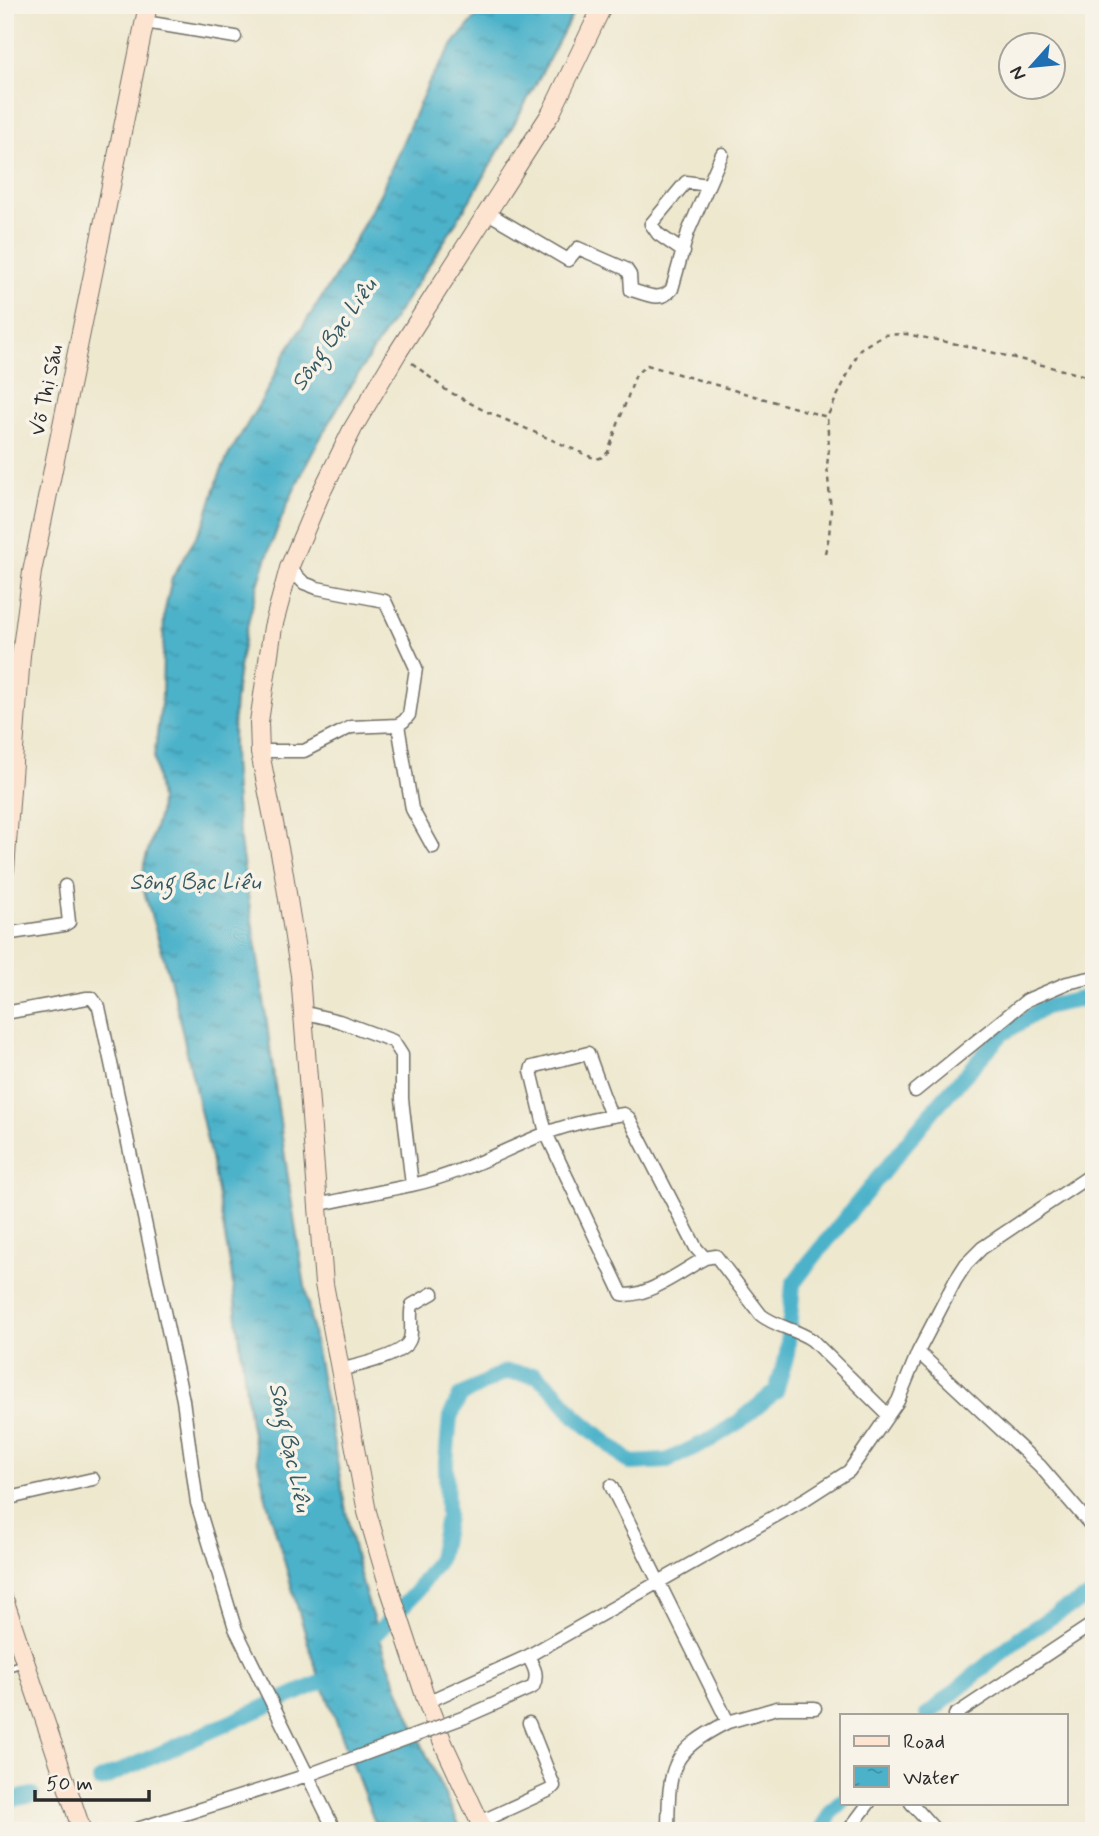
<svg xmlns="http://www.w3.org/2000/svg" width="1099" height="1836" viewBox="0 0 1099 1836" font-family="Mynerve,sans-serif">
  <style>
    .water { fill: url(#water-ripples); stroke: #3b6e7a; stroke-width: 2 }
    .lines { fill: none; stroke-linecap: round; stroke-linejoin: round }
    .canal { stroke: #4bb2ca; stroke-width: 16 }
    .lane-casing { stroke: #6f6d64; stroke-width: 9 }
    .street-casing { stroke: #6f6d64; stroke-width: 15 }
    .secondary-casing { stroke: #6f6d64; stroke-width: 20 }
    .path { stroke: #6f6d64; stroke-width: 2.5; stroke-dasharray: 5 5; stroke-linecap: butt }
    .lane { stroke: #fff; stroke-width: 6 }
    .street { stroke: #fff; stroke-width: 12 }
    .secondary { stroke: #fde4d1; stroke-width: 18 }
    .street-bridge-casing { stroke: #6f6d64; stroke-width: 15; stroke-linecap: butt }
    .street-bridge { stroke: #fff; stroke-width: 12 }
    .labels { text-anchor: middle; stroke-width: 7; stroke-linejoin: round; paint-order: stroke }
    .street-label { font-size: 21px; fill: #2b2b2b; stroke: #f7f3e8 }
    .water-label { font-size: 23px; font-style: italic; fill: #365a63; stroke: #f7f3e8 }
  </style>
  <defs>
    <pattern id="water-ripples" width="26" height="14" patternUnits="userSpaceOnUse" patternTransform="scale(1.75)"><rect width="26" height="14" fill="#4bb2ca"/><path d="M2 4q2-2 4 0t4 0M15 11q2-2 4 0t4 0" fill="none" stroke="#3f91a4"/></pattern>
  </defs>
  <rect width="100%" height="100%" fill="#f7f3e8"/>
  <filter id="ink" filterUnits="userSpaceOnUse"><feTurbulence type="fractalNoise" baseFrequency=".0143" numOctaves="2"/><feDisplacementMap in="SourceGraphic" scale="14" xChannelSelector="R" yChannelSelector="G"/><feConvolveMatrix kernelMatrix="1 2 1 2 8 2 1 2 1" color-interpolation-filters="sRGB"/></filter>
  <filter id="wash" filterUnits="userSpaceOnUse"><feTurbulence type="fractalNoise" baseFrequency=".00686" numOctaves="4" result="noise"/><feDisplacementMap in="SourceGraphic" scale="28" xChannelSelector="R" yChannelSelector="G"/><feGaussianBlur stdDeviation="1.57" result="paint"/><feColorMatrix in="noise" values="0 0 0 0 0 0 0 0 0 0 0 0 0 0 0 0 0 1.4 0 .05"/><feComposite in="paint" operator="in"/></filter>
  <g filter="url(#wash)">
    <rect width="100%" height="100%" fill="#eee8cf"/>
    <path class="water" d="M486,5H577C536,86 492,167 443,243C376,348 302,447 264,566C245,625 232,687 233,748C234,833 253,917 264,1000C282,1145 303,1290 332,1434C343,1491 351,1550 369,1606C393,1683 427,1758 462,1831H378L312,1657L266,1498L250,1424L231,1270L211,1158L171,982L143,888L144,864L159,814L160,800L154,758L162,696L164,614L172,578L205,521L219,476L228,456L263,398L286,352L335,277L381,192L428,84L454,43Z"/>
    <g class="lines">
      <path class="canal" d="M362,1642L376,1634L415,1593L439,1559L447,1517L446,1462L450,1417L460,1396L505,1372L536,1375L555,1391L575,1416L631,1463L666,1461L708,1441L740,1421L776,1391L787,1354L793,1284L808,1264L935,1108L1002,1034L1045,1007L1094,996
        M927,1715L1019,1638L1059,1612L1094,1595
        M100,1780L342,1673
        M5,1801L32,1795
        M821,1831L831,1812L842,1801"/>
    </g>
  </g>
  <g filter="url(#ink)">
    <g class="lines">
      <g class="lane-casing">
        <path id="lane" d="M5,1669L23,1663"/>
      </g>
      <g class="street-casing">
        <path id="street" d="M145,22L235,37
          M488,213L568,260L578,248L626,269L630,275L631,290C647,294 660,303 672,289L688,232L722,154
          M684,252L658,234L651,224L686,182L708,185
          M398,725L412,809L433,847
          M260,751H304L351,727L398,725L404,721L409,715L416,668L385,601L317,588L304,583L289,568
          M5,934L64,925L69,922L65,886
          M302,1012L339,1021L393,1041L402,1055V1099L412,1185L316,1205
          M5,1013L87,998H92L99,1007L183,1400L197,1503L235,1628L335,1831
          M915,1091L1027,1000L1067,983L1094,977
          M611,1116L588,1053L532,1067L531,1071L546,1133L622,1294C643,1300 685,1269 705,1258L716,1256L761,1315C776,1327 796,1329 812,1340L888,1415
          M412,1185C461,1174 499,1152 544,1134C569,1124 598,1118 624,1114L629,1118L696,1248L705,1258
          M918,1352L1040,1466L1094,1529
          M339,1370C355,1366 405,1356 410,1339C413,1328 409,1316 412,1305L433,1293
          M611,1486L728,1722C668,1752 669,1769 668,1831
          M5,1499L93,1479
          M528,1656L807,1498L849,1471L862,1453L898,1401L918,1352L955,1281L966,1264L982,1248L1094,1173
          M427,1702L528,1656C534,1667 539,1675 533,1687L465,1717
          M955,1715L1094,1623
          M728,1722L777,1708H815
          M911,1803L936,1831
          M480,1822L550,1790L554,1786L529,1723
          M131,1831L314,1773
          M848,1831L869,1803"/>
      </g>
      <g class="secondary-casing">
        <path id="secondary" d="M5,870L21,655L32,572L148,5
          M5,1602L82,1831
          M484,1831L444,1745L427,1702L388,1584L367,1512L324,1284L300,975L283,868L260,753L259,722L273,627L289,568L320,495L353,428L398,352L551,113L603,5"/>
      </g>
      <path class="path" d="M412,363L446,390L483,410L596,459L603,457L608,452L636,374L647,365L827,417
        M825,553L829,536L831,511L827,466L829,448L827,417L860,349L883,335L906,334L967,346L1094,378"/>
      <use href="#lane" class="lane"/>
      <use href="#street" class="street"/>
      <use href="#secondary" class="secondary"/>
      <g class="street-bridge-casing">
        <path id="street-bridge" d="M316,1772L465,1717"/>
      </g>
      <use href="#street-bridge" class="street-bridge"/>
    </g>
  </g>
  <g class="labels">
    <g class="street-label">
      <text transform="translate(46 390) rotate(-78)" y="7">Võ Thị Sáu</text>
    </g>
    <g class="water-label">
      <text transform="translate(333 334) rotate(-55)" y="8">Sông Bạc Liêu</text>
      <text x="195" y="889">Sông Bạc Liêu</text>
      <text transform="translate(291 1447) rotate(78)" y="8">Sông Bạc Liêu</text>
    </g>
  </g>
  <rect width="1099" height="1836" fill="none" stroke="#f7f3e8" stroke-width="28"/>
  <rect x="840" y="1714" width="228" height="91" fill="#f7f3e8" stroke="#a5a39c" stroke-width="2"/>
  <rect x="854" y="1736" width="35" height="10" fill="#fde4d1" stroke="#a5a39c" stroke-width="2"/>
  <text x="903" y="1748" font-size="21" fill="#2b2b2b">Road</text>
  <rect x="854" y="1766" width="35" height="21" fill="url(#water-ripples)" stroke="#a5a39c" stroke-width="2"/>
  <text x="903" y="1784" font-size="21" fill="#2b2b2b">Water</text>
  <g transform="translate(1032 66) rotate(243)"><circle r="33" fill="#f7f3e8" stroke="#a5a39c" stroke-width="2"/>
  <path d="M0-5L12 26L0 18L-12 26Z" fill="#1f6fb2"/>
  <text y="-10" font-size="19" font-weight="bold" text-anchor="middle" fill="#2b2b2b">N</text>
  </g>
  <path d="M35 1790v10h114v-10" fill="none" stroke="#2b2b2b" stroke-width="3.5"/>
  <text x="46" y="1790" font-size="21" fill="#2b2b2b" stroke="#f7f3e8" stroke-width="5" paint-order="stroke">50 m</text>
</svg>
